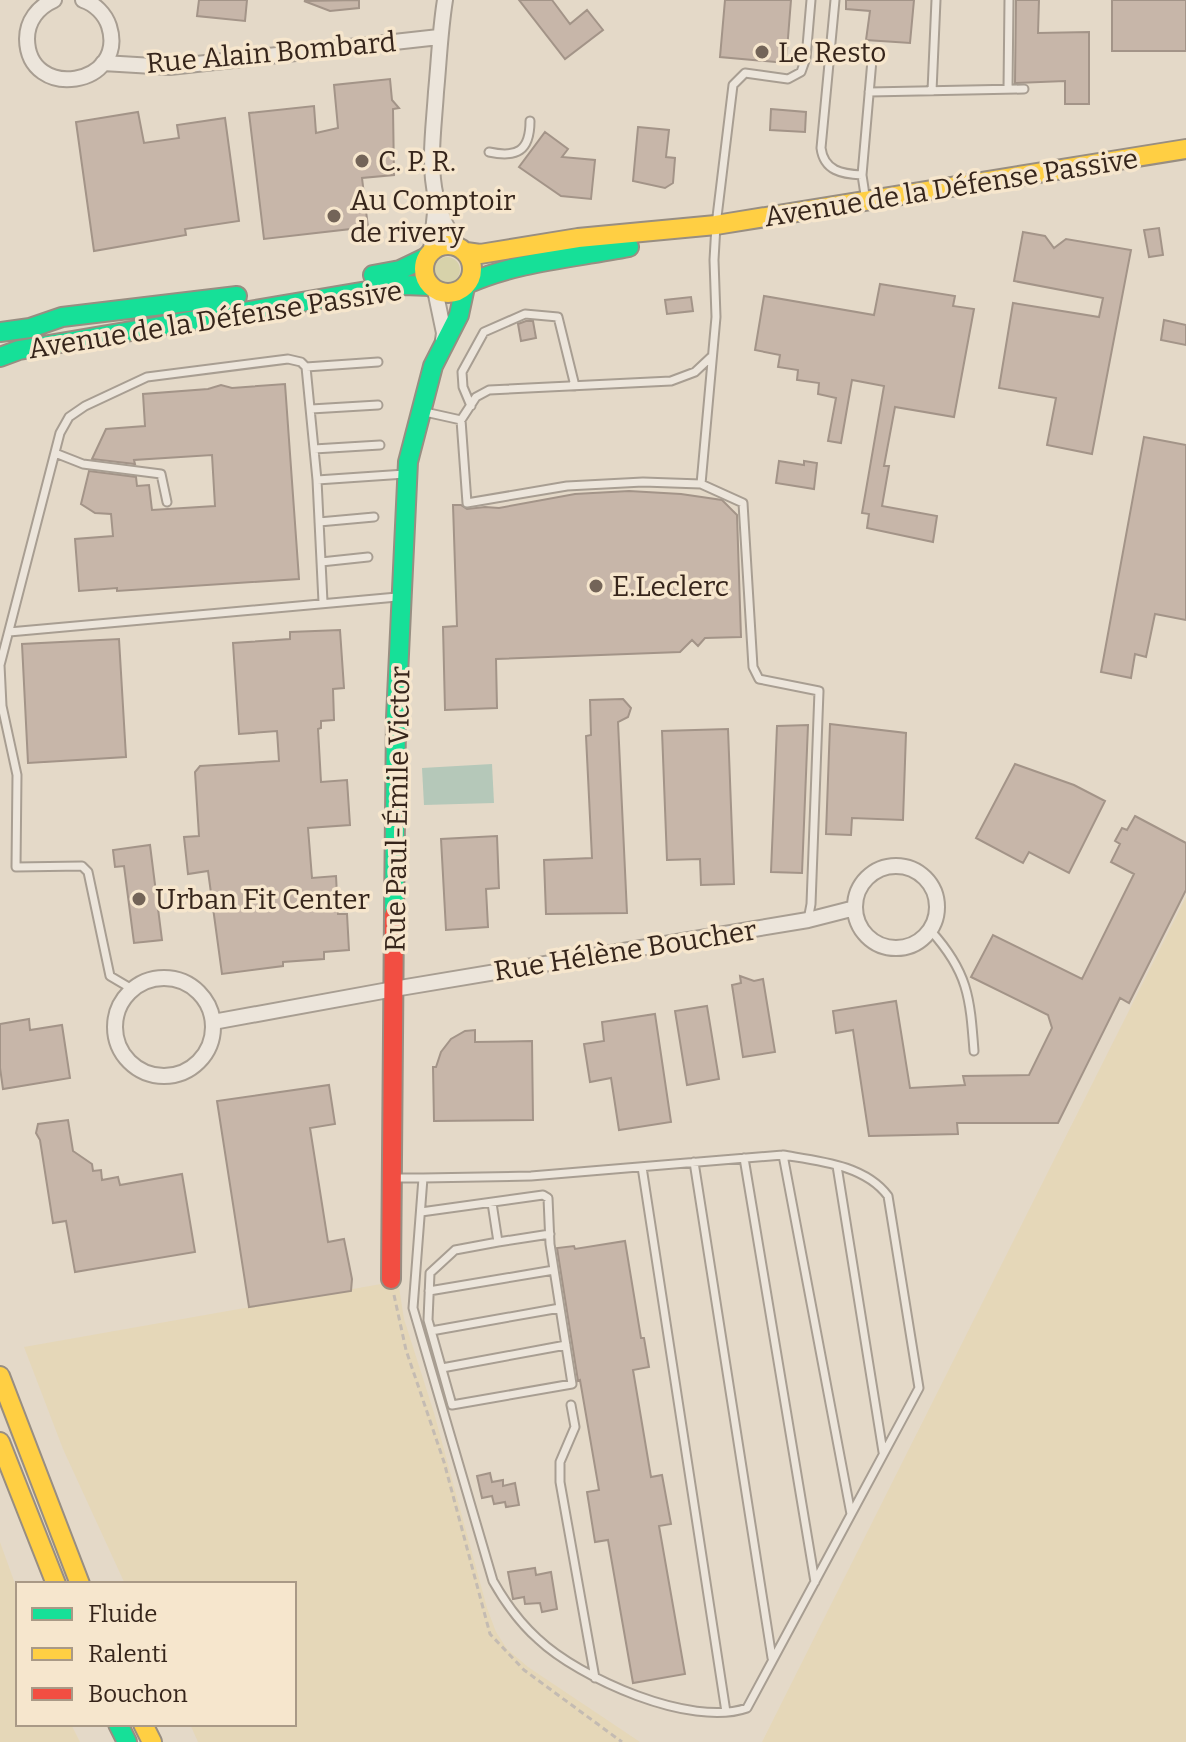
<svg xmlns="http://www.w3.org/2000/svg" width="1186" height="1742" viewBox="0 0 1186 1742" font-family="Bitter,serif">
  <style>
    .farmland { fill: #e5d7b8 }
    .green { fill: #d7d2aa }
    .water { fill: #b5c8b9 }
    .building { fill: #c7b6a9; stroke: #a39488; stroke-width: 2 }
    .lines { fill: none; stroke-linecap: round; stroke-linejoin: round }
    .lane-casing { stroke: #a89e92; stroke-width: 11 }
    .street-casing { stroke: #a89e92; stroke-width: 18 }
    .fast-casing { stroke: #988e82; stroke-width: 22 }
    .slow-casing { stroke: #988e82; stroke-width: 22 }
    .jam-casing { stroke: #988e82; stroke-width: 22 }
    .path { stroke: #c4bbb2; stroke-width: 3; stroke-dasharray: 6 4; stroke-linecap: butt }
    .lane { stroke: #ece5db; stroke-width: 7 }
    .street { stroke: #ece5db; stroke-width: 14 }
    .fast { stroke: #16e098; stroke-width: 18 }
    .slow { stroke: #ffcf43; stroke-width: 18 }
    .jam { stroke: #f24e42; stroke-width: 18 }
    .poi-dot { fill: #736458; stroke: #f6e6cd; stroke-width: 3 }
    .labels { text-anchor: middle; stroke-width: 7; stroke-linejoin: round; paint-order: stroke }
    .street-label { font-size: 28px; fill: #36251b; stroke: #f6e6cd }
    .poi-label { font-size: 28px; fill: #36251b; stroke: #f6e6cd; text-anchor: start }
  </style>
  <rect width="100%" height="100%" fill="#e4d9c8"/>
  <path class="farmland" d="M1186,897V1742H762L1069,1130Z
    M398,1281L404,1319L434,1413L487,1608L496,1632L507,1649L528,1667L640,1742H198L190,1724H294V1584H125L63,1449L24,1347Z
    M0,1542L18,1592V1724H71L80,1742H0Z"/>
  <path class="green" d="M434 270a13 13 0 1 1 26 0a13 13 0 1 1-26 0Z"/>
  <path class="water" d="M492,764L494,803L424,805L422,768Z"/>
  <path class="building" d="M199,0H247L245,21L197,16Z
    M359,0V8L330,11L304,1Z
    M519,0H552L570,24L587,10L603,30L565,59Z
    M725,0H791L786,63L720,57Z
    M846,0H914L910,43L866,40L870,11L846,9Z
    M1016,0H1039L1038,33L1089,32V104H1065V81L1015,83Z
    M1112,0H1186V51H1112Z
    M390,79L392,100L399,108L393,109L394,175L362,178L368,227L264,239L249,113L314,106L316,133L338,128L334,85Z
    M771,109L806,112L805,132L770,130Z
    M138,112L144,143L179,138L177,125L225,118L239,221L185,229L186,235L94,251L76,122Z
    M638,127L669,130L666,157L675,158L673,183L665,188L633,181Z
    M545,132L568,149L562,157L595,160L591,199L561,196L519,167Z
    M1159,228L1163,255L1149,257L1144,230Z
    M1023,232L1045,236L1054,248L1066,239L1131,250L1092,454L1047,445L1056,398L999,388L1013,303L1099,317L1103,298L1014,281Z
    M880,284L955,296L953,306L974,309L954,417L895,407L884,466H889L882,506L937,516L933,542L867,528L869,514L862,513L884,386L852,380L841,443L828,441L836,398L818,394L819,383L797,380L798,370L778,367L780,355L755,350L764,296L874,315Z
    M691,297L693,311L667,314L665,300Z
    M1164,320L1186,325V345L1161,340Z
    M526,321H533L536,338L521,341L518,324Z
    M285,384L299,579L117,591V588L79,591L75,539L113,536L111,514L95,513L81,504L89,471L136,477L137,486L149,485L152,510L215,506L212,455L134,460L135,464L92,459L106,429L145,426L143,394L208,389L221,385L232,388Z
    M1144,437L1186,445V620L1155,614L1146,657L1135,654L1131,678L1101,672Z
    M779,461L804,465V461L817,463L814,489L776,483Z
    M629,491L681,494L722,500L737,515L741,637L705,638L698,646L692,640L680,652L496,659L497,708L445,710L443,627L457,626L453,505H461L467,509L485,507L499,508L575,494Z
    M340,630L344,688L333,689L334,720L321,721V728L318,729L321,782L347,780L350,825L308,828L312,878L336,876L338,914H347L349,950L324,952V959L283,962V966L222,974L208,871L188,874L184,837L199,836L195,772L200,766L279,761L277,731L239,734L233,643L290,639V632Z
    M119,639L126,757L28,763L22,644Z
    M623,699L631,708L628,717L618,722L627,913L546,914L544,860L592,858L586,736L591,735L590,700Z
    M830,724L906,733L903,820L852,818L851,835L826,834Z
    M808,725L802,873L771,872L777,726Z
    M728,729L734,884L701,885L700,859L667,860L662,731Z
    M1015,764L1074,785L1105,801L1069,873L1029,852L1023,863L976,838Z
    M1135,816L1186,843V890L1129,1003L1120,998L1058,1123H957L958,1134L869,1136L853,1030L836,1033L833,1011L896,1001L910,1088L965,1085L963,1076L1029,1075L1052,1028L1048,1015L971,977L993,935L1082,979L1134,874L1111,862L1120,844L1115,841L1122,828L1127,830Z
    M497,836L499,888L486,889L488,927L446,930L441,839Z
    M150,845L162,940L134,943L124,866L115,867L113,850Z
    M740,976L754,981L763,979L775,1052L743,1057L732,985L741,983Z
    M707,1006L719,1079L687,1085L675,1011Z
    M655,1014L671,1122L619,1130L611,1078L590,1082L584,1044L604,1041L602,1022Z
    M29,1019L30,1030L62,1025L70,1078L3,1089L0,1068V1024Z
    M475,1030V1042L532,1041L533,1120L434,1121L433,1067H436L441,1052L451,1039L465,1031Z
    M329,1085L335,1124L310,1128L328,1242L344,1239L352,1279L351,1291L249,1307L217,1101Z
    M68,1120L73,1151L92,1164L93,1171L101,1170L102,1180L118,1177L120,1185L182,1174L195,1252L75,1272L66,1221L53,1223L40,1140L36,1133L38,1124Z
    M625,1241L641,1338H644L649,1367L633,1370L651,1477L662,1475L671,1524L659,1526L685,1674L633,1683L608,1540L595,1542L587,1492L599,1490L580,1380L578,1381L557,1248L574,1246L575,1249Z
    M490,1473L492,1482L503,1480V1486L515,1483L519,1505L506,1507L505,1502L494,1504L492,1496L482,1498L477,1476Z
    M535,1568L536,1575L551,1572L557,1609L542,1612L540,1603L525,1604L524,1597L513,1599L508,1572Z"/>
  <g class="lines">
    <g class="lane-casing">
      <path id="lane" d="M835,0L821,148C824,171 842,174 862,175L865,195
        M1008,89L1009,0
        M932,91L936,0
        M869,92L1024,89
        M489,152C517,158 530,151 530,121
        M862,175L872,60
        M306,367L378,362
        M471,406L463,387L462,372L484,332L525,314L558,317L575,386
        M311,409L378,405
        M425,412L461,420L476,397L489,390L671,381L695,372L711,357
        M461,420L467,503L567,486L643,482L701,484
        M314,449L380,445
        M55,453L83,464L161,474L167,502
        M319,522L374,517
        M321,562L368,557
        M323,602L317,480L405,474
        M9,632L397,597
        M808,920L811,904L819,691L759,679L753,667L743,503L701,484L716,317L714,260L716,225L733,85L745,73L788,79L801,72L806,58L811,0
        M931,931C968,972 970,997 974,1051
        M132,989L110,976L88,872L82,866L16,867L17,775L2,706L0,665L60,433L69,417L85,406L147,377L288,359L301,362L306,367L317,480
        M783,1155L851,1514
        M744,1158L815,1582
        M694,1162L772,1658
        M837,1166L883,1452
        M642,1167L726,1712
        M394,1178H423L531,1176L783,1155C819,1161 865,1165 888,1196L919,1388L747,1708C691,1728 579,1678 538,1639C519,1622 506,1604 493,1581L413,1308L423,1178
        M421,1212L543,1195L548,1198L550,1244L572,1384L452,1405L428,1320L430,1273L455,1250L498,1242L492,1203
        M498,1242L550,1234
        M429,1291L554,1270
        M431,1331L560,1308
        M442,1368L566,1345
        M571,1405L575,1427L560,1462V1482L595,1678"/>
    </g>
    <g class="street-casing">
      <path id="street" d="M54,0C38,7 27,21 27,39C28,102 128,86 109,26C105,14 95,4 83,0
        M445,0C440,31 439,61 436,92C434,126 428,164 436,197C440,215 449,233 459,247
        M103,63L170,67L439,37
        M431,251L436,203
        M435,290L444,333L443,340
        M855 907a41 41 0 1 1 82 0a41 41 0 1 1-82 0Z
        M115 1027a49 49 0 1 1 98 0a49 49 0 1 1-98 0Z
        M213,1022L394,989L808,920L855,908"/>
    </g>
    <g class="fast-casing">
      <path id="fast" d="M373,275L400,270L427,257
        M467,284C519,261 574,258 629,247
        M0,332L30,328L62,317L237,296
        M0,357L19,350L355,293L404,285L430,286
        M394,914L396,718L408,462L433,366L459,315L465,287
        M118,1724L127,1742"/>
    </g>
    <g class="slow-casing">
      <path id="slow" d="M424 269a24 24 0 1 1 48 0a24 24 0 1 1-48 0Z
        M466,252L480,254L578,238L716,225L1186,149
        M0,1376L80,1584
        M0,1442L56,1584
        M143,1724L152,1742"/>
    </g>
    <g class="jam-casing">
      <path id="jam" d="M391,1279L394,914"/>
    </g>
    <path class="path" d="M394,1295L406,1350L444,1462L490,1634L524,1670L622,1742"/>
    <use href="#lane" class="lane"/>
    <use href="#street" class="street"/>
    <use href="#fast" class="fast"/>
    <use href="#slow" class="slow"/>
    <use href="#jam" class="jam"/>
  </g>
  <g class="poi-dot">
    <circle cx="762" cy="52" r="8"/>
    <circle cx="362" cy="161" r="8"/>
    <circle cx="334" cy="216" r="8"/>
    <circle cx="596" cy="586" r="8"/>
    <circle cx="139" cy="899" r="8"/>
  </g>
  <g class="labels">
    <g class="street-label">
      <text transform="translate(271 52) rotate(-5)" y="10">Rue Alain Bombard</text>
      <text transform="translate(951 187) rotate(-9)" y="10">Avenue de la Défense Passive</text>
      <text transform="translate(215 319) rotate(-9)" y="10">Avenue de la Défense Passive</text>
      <text transform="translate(397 809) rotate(-89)" y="10">Rue Paul-Émile Victor</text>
      <text transform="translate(625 950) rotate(-9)" y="10">Rue Hélène Boucher</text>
    </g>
    <g class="poi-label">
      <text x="778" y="62">Le Resto</text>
      <text x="378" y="171">C. P. R.</text>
      <text x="350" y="210">Au Comptoir<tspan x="350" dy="32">de rivery</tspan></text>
      <text x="612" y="596">E.Leclerc</text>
      <text x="155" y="909">Urban Fit Center</text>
    </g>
  </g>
  <rect x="16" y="1582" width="280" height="144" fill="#f6e6cd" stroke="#a99986" stroke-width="2"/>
  <rect x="32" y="1608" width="40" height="12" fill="#16e098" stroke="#a99986" stroke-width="2"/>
  <text x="88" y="1622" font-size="24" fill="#36251b">Fluide</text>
  <rect x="32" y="1648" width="40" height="12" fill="#ffcf43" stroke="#a99986" stroke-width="2"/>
  <text x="88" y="1662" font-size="24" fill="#36251b">Ralenti</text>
  <rect x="32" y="1688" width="40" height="12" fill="#f24e42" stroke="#a99986" stroke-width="2"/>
  <text x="88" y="1702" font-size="24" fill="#36251b">Bouchon</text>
</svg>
